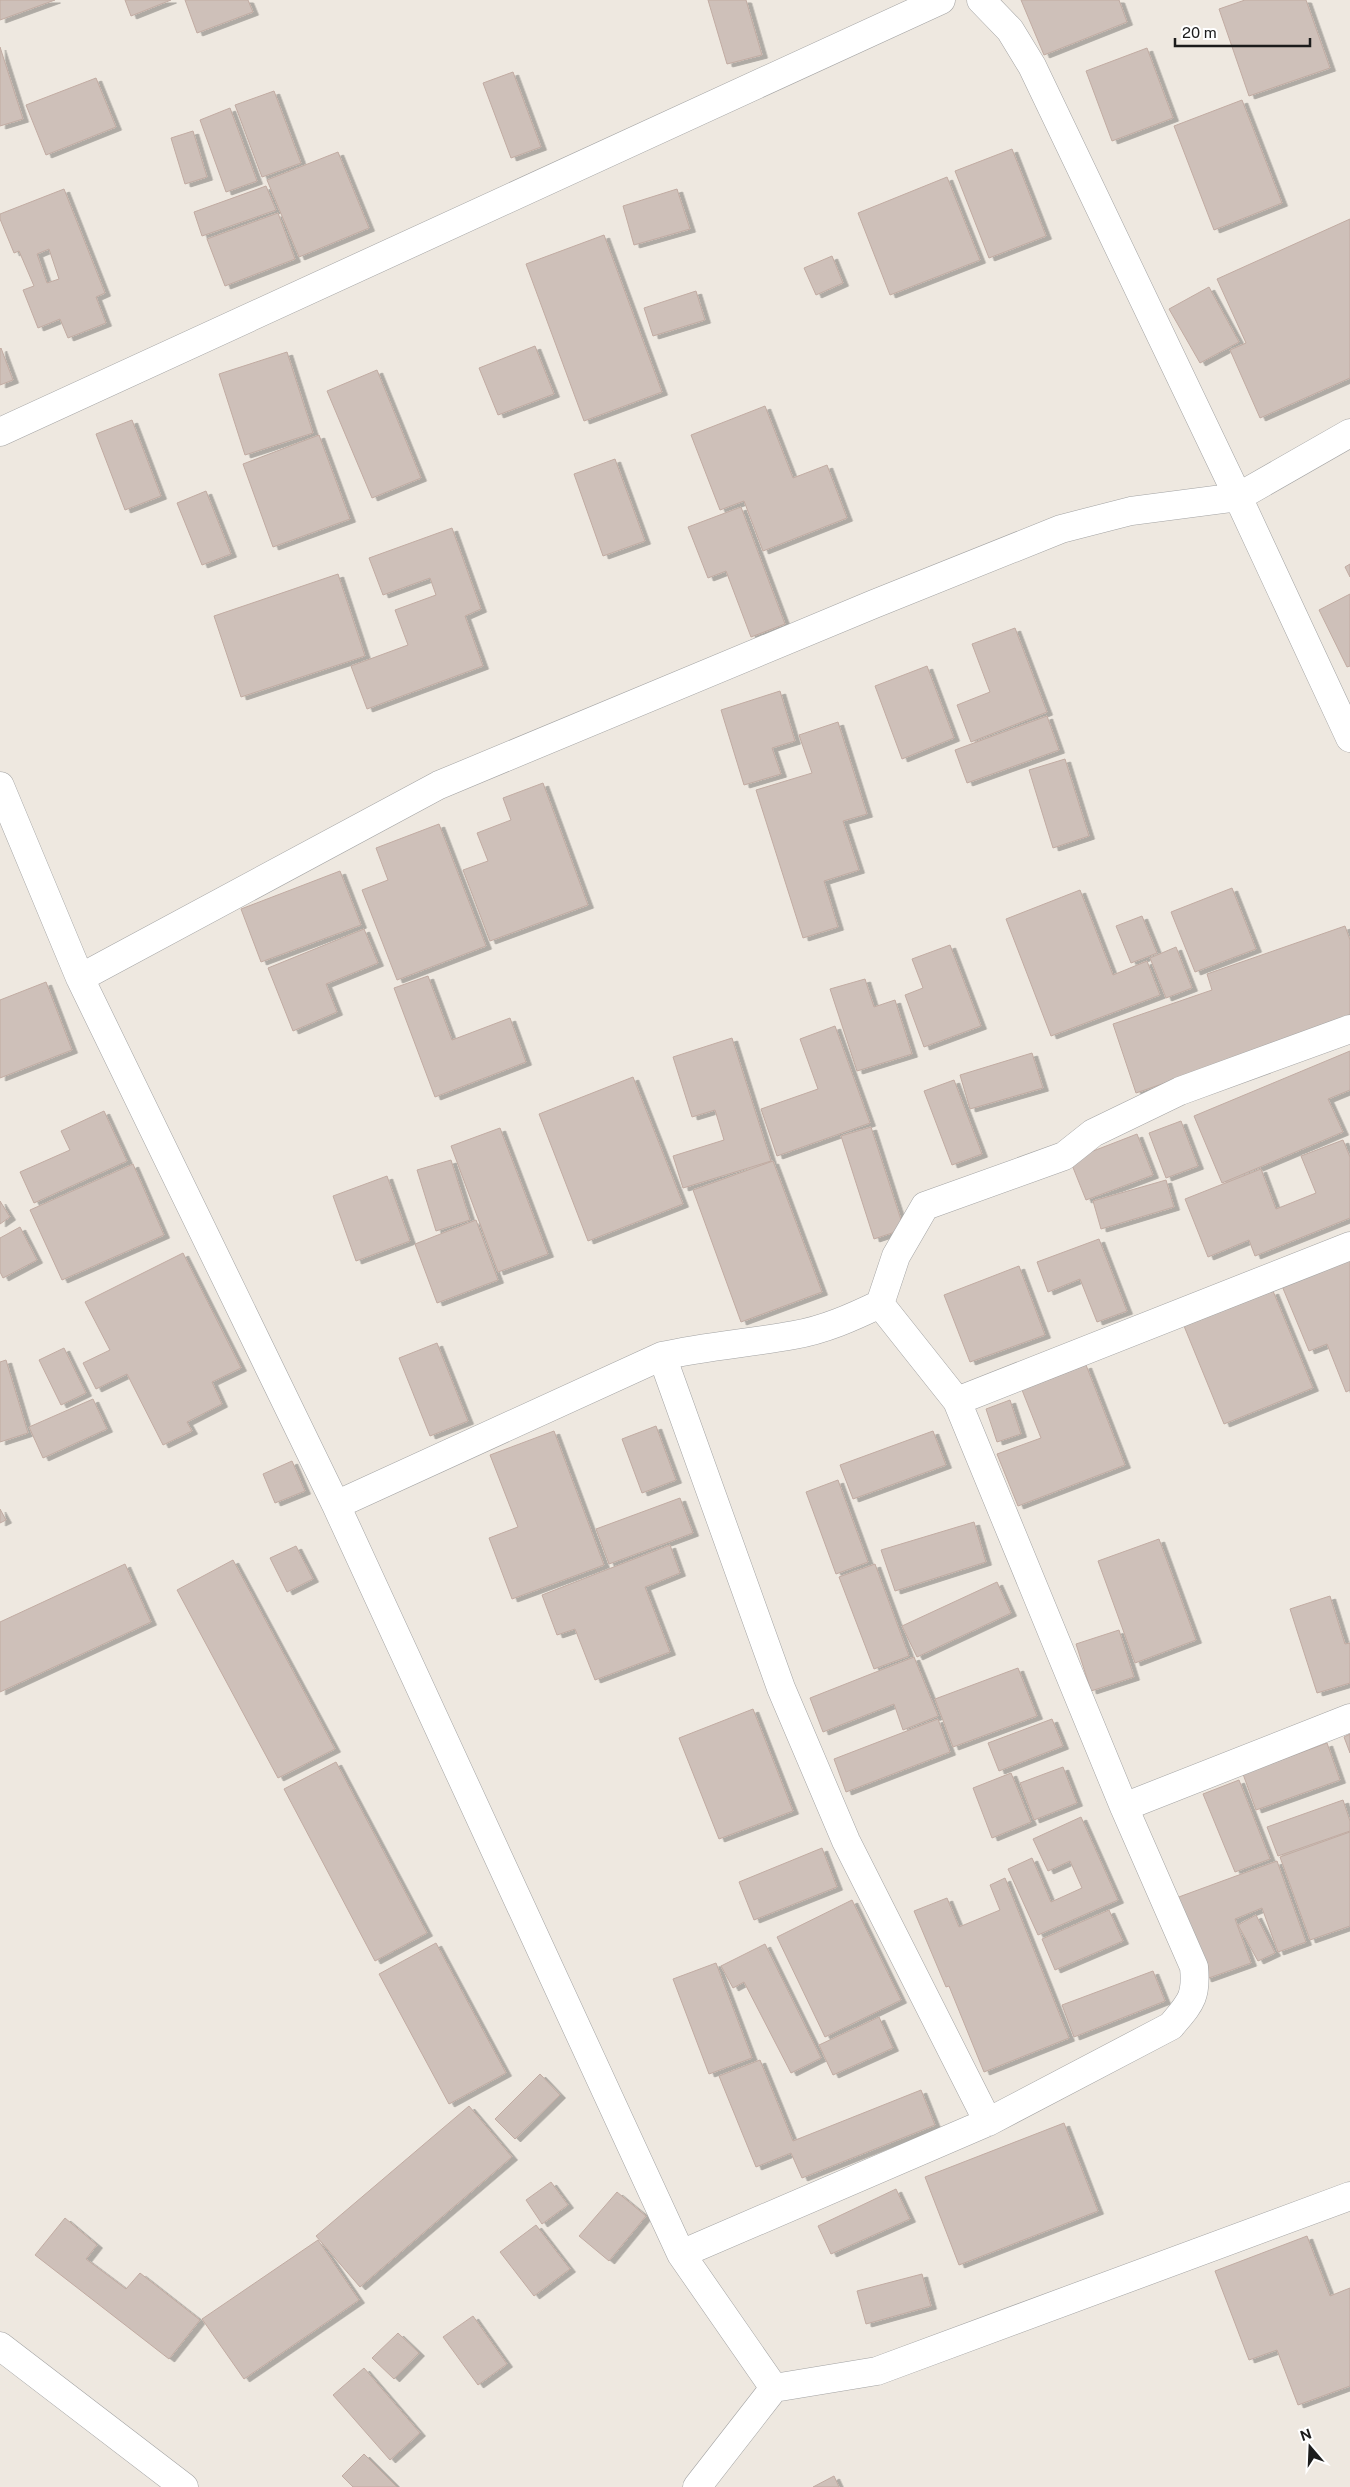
<svg xmlns="http://www.w3.org/2000/svg" width="1350" height="2487" viewBox="0 0 1350 2487" font-family="'Public Sans',sans-serif">
  <style>
    .building { fill: #cec0b9; stroke: #c1aba2; fill-rule: evenodd; filter: url(#shadow) }
    .lines { fill: none; stroke-linecap: round; stroke-linejoin: round }
    .minor-casing { stroke: #a3a3a3; stroke-width: 29 }
    .minor { stroke: #fff; stroke-width: 28 }
  </style>
  <defs>
    <filter id="shadow"><feDropShadow dx="5.5" dy="3" stdDeviation="0" flood-color="#0004"/></filter>
  </defs>
  <rect width="100%" height="100%" fill="#eee8e0"/>
  <path class="building" d="M0,0H55L0,20Z
    M125,0H171L131,16Z
    M185,0H248L253,12L197,33Z
    M708,0H746L762,55L727,64Z
    M1021,0H1119L1127,22L1044,55Z
    M1245,0H1306L1330,68L1249,96L1219,9Z
    M0,47L23,119L0,126Z
    M1147,48L1173,118L1112,141L1086,71Z
    M513,72L541,147L511,158L483,83Z
    M96,78L116,127L46,155L26,105Z
    M274,91L301,163L262,177L235,105Z
    M1242,100L1282,203L1214,230L1174,126Z
    M230,108L257,181L226,192L200,120Z
    M193,131L207,177L185,184L171,138Z
    M1012,149L1046,236L989,258L955,171Z
    M338,152L369,228L299,257L267,180Z
    M947,177L980,260L890,295L858,213Z
    M266,186L276,210L202,236L194,212Z
    M64,189L105,293L96,297L106,323L68,338L60,319L38,328L23,290L34,286L19,251L14,253L0,219V214ZM49,249L59,279L47,283L37,254Z
    M677,189L690,229L634,245L623,206Z
    M278,213L295,259L225,286L207,239Z
    M1350,219V378L1260,418L1230,350L1246,343L1217,279Z
    M604,235L662,392L584,421L526,264Z
    M832,256L843,283L816,295L804,268Z
    M1209,287L1239,342L1200,363L1169,309Z
    M696,291L705,320L653,336L644,308Z
    M535,346L554,394L498,415L479,368Z
    M1,348L13,380L0,385V349Z
    M287,352L313,433L245,455L219,374Z
    M377,370L421,478L372,498L327,391Z
    M765,406L793,478L827,465L847,518L763,551L744,501L720,510L691,435Z
    M132,420L161,496L125,510L96,434Z
    M319,435L350,519L273,547L243,464Z
    M615,459L645,541L603,556L574,474Z
    M206,491L231,554L202,565L177,503Z
    M741,507L785,624L751,637L726,571L708,578L688,527Z
    M452,528L481,609L465,616L483,666L367,709L351,666L408,645L395,610L436,595L430,578L383,595L369,558Z
    M1350,564V577L1345,567Z
    M338,574L365,656L241,697L214,616Z
    M1350,594V666L1347,667L1319,610Z
    M1015,628L1047,712L971,742L957,705L990,692L972,644Z
    M927,666L954,738L902,759L875,686Z
    M780,691L795,741L772,748L781,774L744,785L721,710Z
    M1047,716L1059,750L967,783L955,750Z
    M838,722L867,814L843,821L859,870L824,881L838,927L803,938L756,790L812,773L799,735Z
    M1065,759L1089,836L1053,848L1029,770Z
    M543,783L588,905L490,941L463,870L488,861L477,833L511,820L503,798Z
    M439,824L486,946L397,980L362,890L388,880L376,848Z
    M340,871L361,925L261,962L241,909Z
    M1232,888L1256,949L1195,972L1171,912Z
    M1080,890L1113,975L1147,961L1160,995L1051,1036L1006,919Z
    M1142,916L1157,953L1131,963L1116,926Z
    M1345,926L1350,940V1019L1136,1093L1113,1024L1212,990L1207,974Z
    M364,929L378,963L326,984L337,1012L293,1031L268,968Z
    M950,945L981,1026L924,1047L905,995L923,988L912,959Z
    M1176,947L1192,988L1166,998L1150,958Z
    M428,976L452,1040L510,1018L526,1062L435,1097L394,988Z
    M865,979L874,1007L895,1000L912,1054L857,1071L830,989Z
    M46,982L72,1050L0,1078V1000Z
    M835,1026L870,1123L777,1156L761,1109L818,1089L800,1039Z
    M732,1038L771,1161L683,1188L673,1156L724,1140L715,1110L692,1117L673,1057Z
    M1350,1051V1090L1328,1099L1343,1132L1222,1183L1194,1116Z
    M1032,1053L1043,1088L970,1109L960,1075Z
    M633,1077L683,1204L588,1241L539,1114Z
    M954,1080L982,1154L952,1165L924,1091Z
    M104,1111L127,1161L34,1203L20,1172L70,1150L61,1131Z
    M1181,1121L1198,1166L1166,1178L1149,1133Z
    M871,1127L904,1229L874,1239L841,1136Z
    M500,1128L548,1254L498,1272L451,1146Z
    M1137,1134L1153,1175L1086,1200L1070,1160Z
    M1343,1140L1350,1157V1218L1255,1256L1249,1240L1208,1257L1185,1199L1261,1169L1276,1209L1316,1193L1301,1156Z
    M451,1160L470,1220L436,1231L417,1170Z
    M773,1161L822,1292L741,1322L693,1190Z
    M133,1164L164,1235L62,1280L30,1210Z
    M387,1176L410,1241L356,1261L333,1196Z
    M1166,1180L1174,1207L1101,1229L1093,1201Z
    M0,1201L10,1217L0,1224Z
    M476,1220L498,1280L437,1303L415,1244Z
    M20,1227L37,1260L3,1278L0,1272V1238Z
    M1099,1239L1127,1311L1097,1322L1080,1279L1048,1292L1037,1262Z
    M183,1253L241,1368L212,1382L222,1404L187,1422L192,1431L163,1445L127,1374L96,1389L83,1363L110,1350L85,1302Z
    M1350,1259V1390L1346,1392L1327,1344L1309,1351L1282,1286Z
    M1019,1266L1045,1335L970,1362L944,1295Z
    M1273,1291L1313,1388L1224,1424L1184,1326Z
    M437,1343L468,1421L430,1436L399,1358Z
    M64,1348L86,1393L61,1405L39,1360Z
    M6,1360L28,1433L0,1442V1362Z
    M1086,1365L1125,1465L1018,1506L997,1454L1041,1438L1022,1390Z
    M93,1399L107,1429L43,1458L29,1427Z
    M1010,1400L1021,1434L997,1442L986,1409Z
    M656,1426L676,1480L642,1493L622,1439Z
    M554,1431L604,1565L512,1599L489,1538L518,1527L490,1455Z
    M933,1431L946,1465L853,1499L840,1465Z
    M292,1461L305,1491L275,1503L263,1474Z
    M838,1480L868,1562L836,1574L806,1492Z
    M680,1498L693,1533L609,1564L596,1529Z
    M0,1509L6,1520L0,1523Z
    M974,1522L986,1562L895,1591L881,1550Z
    M1159,1539L1196,1640L1135,1663L1098,1561Z
    M670,1545L680,1573L645,1587L670,1652L595,1680L575,1629L557,1635L542,1595Z
    M296,1546L313,1579L287,1592L270,1558Z
    M233,1560L335,1749L278,1778L177,1590Z
    M125,1564L151,1622L0,1692V1622Z
    M875,1564L909,1656L874,1669L839,1577Z
    M997,1582L1011,1613L917,1657L902,1626Z
    M1330,1596L1345,1644L1350,1643V1683L1317,1693L1290,1609Z
    M1119,1630L1134,1677L1091,1691L1076,1644Z
    M914,1657L938,1716L903,1730L894,1704L823,1732L810,1698Z
    M1018,1668L1037,1716L953,1747L935,1699Z
    M753,1709L793,1811L719,1839L679,1738Z
    M938,1719L950,1752L846,1792L834,1759Z
    M1052,1719L1063,1746L999,1771L988,1743Z
    M1350,1734V1753L1344,1737Z
    M1327,1743L1340,1780L1256,1810L1243,1774Z
    M336,1762L427,1933L375,1961L284,1789Z
    M1063,1767L1077,1803L1034,1820L1020,1783Z
    M1011,1773L1031,1822L992,1838L973,1788Z
    M1239,1780L1270,1859L1235,1872L1203,1794Z
    M1343,1800L1350,1821V1831L1278,1856L1267,1827Z
    M1081,1817L1118,1900L1038,1935L1008,1869L1032,1858L1051,1902L1082,1888L1070,1861L1048,1871L1033,1839Z
    M1350,1832V1926L1310,1940L1280,1857Z
    M822,1848L837,1887L754,1920L739,1882Z
    M1277,1861L1306,1942L1278,1952L1262,1908L1235,1919L1251,1963L1206,1979L1176,1898Z
    M1005,1878L1069,2038L984,2072L949,1986L946,1987L914,1911L947,1898L959,1927L1000,1910L990,1885Z
    M852,1900L901,2000L825,2037L777,1937Z
    M1109,1910L1123,1941L1055,1970L1042,1939Z
    M1256,1915L1275,1953L1258,1961L1238,1925Z
    M436,1943L506,2073L449,2104L379,1974Z
    M765,1944L821,2058L791,2073L744,1982L733,1988L721,1966Z
    M716,1963L752,2058L709,2074L673,1979Z
    M1153,1971L1165,2001L1074,2037L1062,2005Z
    M879,2017L893,2048L833,2075L819,2045Z
    M760,2060L793,2141L921,2090L935,2125L802,2178L791,2153L756,2167L719,2076Z
    M540,2074L560,2095L515,2139L495,2119Z
    M469,2106L512,2157L360,2287L316,2236Z
    M1064,2123L1098,2211L959,2265L925,2177Z
    M551,2182L568,2205L542,2224L526,2200Z
    M896,2189L910,2219L831,2254L818,2226Z
    M617,2192L646,2216L609,2261L579,2236Z
    M65,2218L97,2245L86,2259L126,2289L140,2273L200,2320L169,2359L35,2255Z
    M536,2225L570,2269L534,2296L500,2252Z
    M1307,2236L1330,2296L1350,2288V2386L1298,2405L1277,2350L1249,2360L1215,2271Z
    M318,2240L359,2300L244,2379L202,2319Z
    M922,2274L931,2306L866,2324L857,2291Z
    M473,2316L507,2364L478,2385L443,2337Z
    M398,2333L419,2353L394,2379L372,2358Z
    M364,2368L420,2433L390,2460L333,2395Z
    M364,2454L397,2487H353L342,2476Z
    M834,2476L839,2487H813Z"/>
  <g class="lines">
    <g class="minor-casing">
      <path id="minor" d="M981,0L1010,30L1032,66L1238,497L1350,738
        M0,432L941,0
        M0,786L80,978L336,1505L681,2254L774,2388L877,2371L1350,2196
        M80,978L439,785L874,604L1061,529L1131,511L1238,497L1350,433
        M880,1304L957,1401L1124,1807L1194,1967C1197,1998 1190,2003 1171,2026L988,2122
        M662,1356L781,1688L846,1841L988,2122L681,2254
        M957,1401L1350,1246
        M336,1505L662,1356C706,1346 750,1343 794,1335C824,1330 853,1317 880,1304L896,1256L925,1206L1064,1156L1093,1133L1180,1091L1350,1029
        M1124,1807L1350,1718
        M0,2346L184,2487
        M697,2487L774,2388"/>
    </g>
    <use href="#minor" class="minor"/>
  </g>
  <g transform="translate(1310 2447) rotate(341)" stroke="#ffffff" stroke-width="4" paint-order="stroke">
  <path d="M0-4L9 19L0 12L-9 19Z" fill="#1c1c1c"/>
  <text y="-8" font-size="14" font-weight="bold" text-anchor="middle" fill="#1c1c1c">N</text>
  </g>
  <path d="M1175 38v8h135v-8" fill="none" stroke="#1c1c1c" stroke-width="2.5"/>
  <text x="1182" y="38" font-size="15" fill="#1c1c1c" stroke="#ffffff" stroke-width="4" paint-order="stroke">20 m</text>
</svg>
